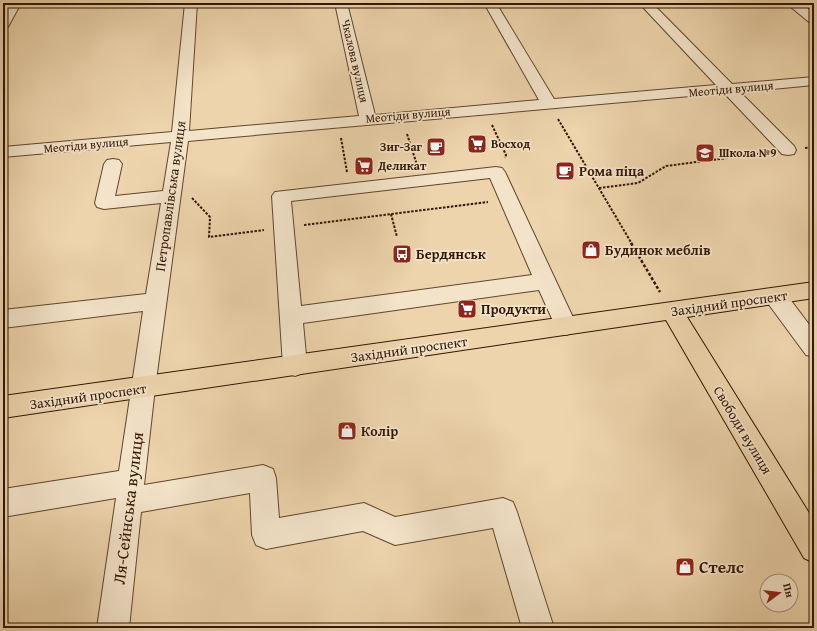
<svg xmlns="http://www.w3.org/2000/svg" width="817" height="631" viewBox="0 0 817 631" font-family="'Gentium Book Plus',serif">
  <style>
    .lines { fill: none; stroke-linecap: round; stroke-linejoin: round }
    .minor-casing { stroke: #61462b; stroke-width: 2 }
    .major-casing { stroke: #321600; stroke-width: 2 }
    .path-far1 { stroke: #321600; stroke-width: 2; stroke-dasharray: 2.5 1.5; stroke-linecap: butt }
    .path { stroke: #321600; stroke-width: 2.5; stroke-dasharray: 3 2; stroke-linecap: butt }
    .minor { fill: #f3e3c9; fill-rule: evenodd }
    .major { fill: #edd4ac; fill-rule: evenodd }
    .labels { text-anchor: middle; stroke-width: 3.5; stroke-linejoin: round; paint-order: stroke }
    .far-street-label { font-size: 12px; fill: #321600; stroke: #f3e3c9 }
    .far-poi-label { font-size: 12px; font-weight: bold; fill: #321600; stroke: #f3e3c9; text-anchor: start }
    .poi-label { font-size: 14px; font-weight: bold; fill: #321600; stroke: #f3e3c9; text-anchor: start }
    .street-label { font-size: 14px; fill: #321600; stroke: #f3e3c9 }
    .near-street-label { font-size: 17px; fill: #321600; stroke: #f3e3c9 }
    .near-poi-label { font-size: 17px; font-weight: bold; fill: #321600; stroke: #f3e3c9; text-anchor: start }
  </style>
  <rect width="100%" height="100%" fill="#edd4ac"/>
  <filter id="stains"><feTurbulence type="fractalNoise" baseFrequency=".005" numOctaves="4"/><feColorMatrix values="0 0 0 0 .2 0 0 0 0 .09 0 0 0 0 .02 0 0 0 .5 -.17"/></filter>
  <radialGradient id="worn" r=".72"><stop offset=".6" stop-color="#630" stop-opacity="0"/><stop offset="1" stop-color="#630" stop-opacity=".3"/></radialGradient>
  <g class="lines">
    <g class="minor-casing">
      <path id="minor" d="M9,3H21L8,27L3,28V13Z
        M185,3H197L189,131L359,116L335,3H347L375,115L539,100L484,3H496L554,99L716,85L639,3H652L732,84L814,77V85L740,92L794,146L796,150L794,154L788,155L782,154L724,93L188,141L155,388L144,485L263,465L273,469L276,478L279,518L364,503L395,517L503,498L513,502L517,512L554,628H522L493,528L395,545L363,531L266,549L256,545L252,535L250,493L141,512L129,628H97L116,498L3,517V489L119,471L143,311L3,328V310L146,294L161,203L104,209L97,207L95,203L104,164L107,160L113,159L119,160L122,164L115,196L163,191L171,142L3,157V147L172,132Z
        M786,3H800L814,13V23L809,22Z
        M496,167L502,168L505,172L577,326L574,332L566,335L558,332L539,290L303,323L307,366L303,373L295,376L287,373L283,366L272,196L275,192ZM490,178L532,275L301,306L291,201Z
        M775,288L783,290L814,331V357L806,355L767,302L764,296L767,290Z"/>
    </g>
    <g class="major-casing">
      <path id="major" d="M814,282V298L687,317L814,521V563L804,558L666,320L3,418V396Z"/>
    </g>
    <path class="path-far1" d="M558,119L632,244
      M492,125L506,155L505,158
      M407,134L417,165
      M341,138L347,172
      M805,148L814,147
      M599,188L638,183L666,166L765,153
      M192,198L210,217L209,237L264,230
      M391,214L397,237
      M304,225L488,202"/>
    <path class="path" d="M631,243L660,292"/>
    <use href="#minor" class="minor"/>
    <use href="#major" class="major"/>
  </g>
  <defs>
    <g id="supermarket-square" transform="scale(1)"><rect x="-9" y="-9" width="18" height="18" rx="4" fill="#8f2418" stroke="#f3e3c9"/><path d="M-6-5.5h2.5l.6 2H6L4.5 2H-2.5L-4.4-4H-6ZM-1.5 3.2a1.3 1.3 0 1 0 .1 0ZM3 3.2a1.3 1.3 0 1 0 .1 0Z" fill="#fff"/></g>
    <g id="cafe-square" transform="scale(1)"><rect x="-9" y="-9" width="18" height="18" rx="4" fill="#8f2418" stroke="#f3e3c9"/><path d="M-5.5-4.5H6V0H3Q3 3.5 0 3.5H-2.5Q-5.5 3.5-5.5 0ZM3-3.2v2h1.7v-2ZM-6 4.5H4V6H-6Z" fill="#fff"/></g>
    <g id="school-square" transform="scale(1)"><rect x="-9" y="-9" width="18" height="18" rx="4" fill="#8f2418" stroke="#f3e3c9"/><path d="M0-5L7-2L0 1L-7-2ZM-4 1L0 2.5L4 1V4Q0 6-4 4Z" fill="#fff"/></g>
    <g id="shop-square" transform="scale(1)"><rect x="-9" y="-9" width="18" height="18" rx="4" fill="#8f2418" stroke="#f3e3c9"/><path d="M-5-2.5h2.3a2.7 3.5 0 0 1 5.4 0H5L5.5 6h-11ZM-1.5-2.5h3a1.5 2.3 0 0 0-3 0Z" fill="#fff"/></g>
    <g id="bus-square" transform="scale(1)"><rect x="-9" y="-9" width="18" height="18" rx="4" fill="#8f2418" stroke="#f3e3c9"/><path d="M-5-6H5V4H4V6H2V4H-2V6H-4V4H-5ZM-3.5-4V0h7V-4ZM-3.5 1.2v1.5H-2V1.2ZM2 1.2v1.5H3.5V1.2Z" fill="#fff"/></g>
  </defs>
  <g fill-rule="evenodd">
    <use href="#supermarket-square" x="477" y="144"/>
    <use href="#cafe-square" x="436" y="147"/>
    <use href="#school-square" x="705" y="153"/>
    <use href="#supermarket-square" x="364" y="166"/>
    <use href="#cafe-square" x="565" y="171"/>
    <use href="#shop-square" x="591" y="250"/>
    <use href="#bus-square" x="402" y="254"/>
    <use href="#supermarket-square" x="467" y="309"/>
    <use href="#shop-square" x="347" y="431"/>
    <use href="#shop-square" x="685" y="567"/>
  </g>
  <g class="labels">
    <g class="far-street-label">
      <text transform="translate(355 61) rotate(77)" y="4">Чкалова вулиця</text>
      <text transform="translate(731 89) rotate(-5)" y="4">Меотіди вулиця</text>
      <text transform="translate(408 115) rotate(-5)" y="4">Меотіди вулиця</text>
      <text transform="translate(86 145) rotate(-5)" y="4">Меотіди вулиця</text>
    </g>
    <g class="far-poi-label">
      <text x="491" y="148">Восход</text>
      <text x="422" y="151" text-anchor="end">Зиг-Заг</text>
      <text x="719" y="157">Школа №9</text>
      <text x="378" y="170">Деликат</text>
    </g>
    <g class="poi-label">
      <text x="579" y="176">Рома піца</text>
      <text x="605" y="255">Будинок меблів</text>
      <text x="416" y="259">Бердянськ</text>
      <text x="481" y="314">Продукти</text>
      <text x="361" y="436">Колір</text>
    </g>
    <g class="street-label">
      <text transform="translate(170 196) rotate(-82)" y="5">Петропавлівська вулиця</text>
      <text transform="translate(729 303) rotate(-8)" y="5">Західний проспект</text>
      <text transform="translate(409 349) rotate(-8)" y="5">Західний проспект</text>
      <text transform="translate(88 396) rotate(-8)" y="5">Західний проспект</text>
      <text transform="translate(743 430) rotate(59)" y="5">Свободи вулиця</text>
    </g>
    <g class="near-street-label">
      <text transform="translate(128 508) rotate(-83)" y="6">Ля-Сейнська вулиця</text>
    </g>
    <g class="near-poi-label">
      <text x="699" y="573">Стелс</text>
    </g>
  </g>
  <rect width="817" height="631" fill="none" stroke="#edd4ac" stroke-width="16"/>
  <rect x="4" y="4" width="809" height="623" fill="none" stroke="#321600" stroke-width="2"/>
  <rect x="8" y="8" width="801" height="615" fill="none" stroke="#321600"/>
  <g transform="translate(779 593) rotate(75)"><circle r="19" fill="#f3e3c9" stroke="#a69179"/>
  <path d="M0-3L7 15L0 10L-7 15Z" fill="#8f2418"/>
  <text y="-6" font-size="11" font-weight="bold" text-anchor="middle" fill="#321600">Пн</text>
  </g>
  <rect width="100%" height="100%" filter="url(#stains)"/>
  <rect width="100%" height="100%" fill="url(#worn)"/>
</svg>
